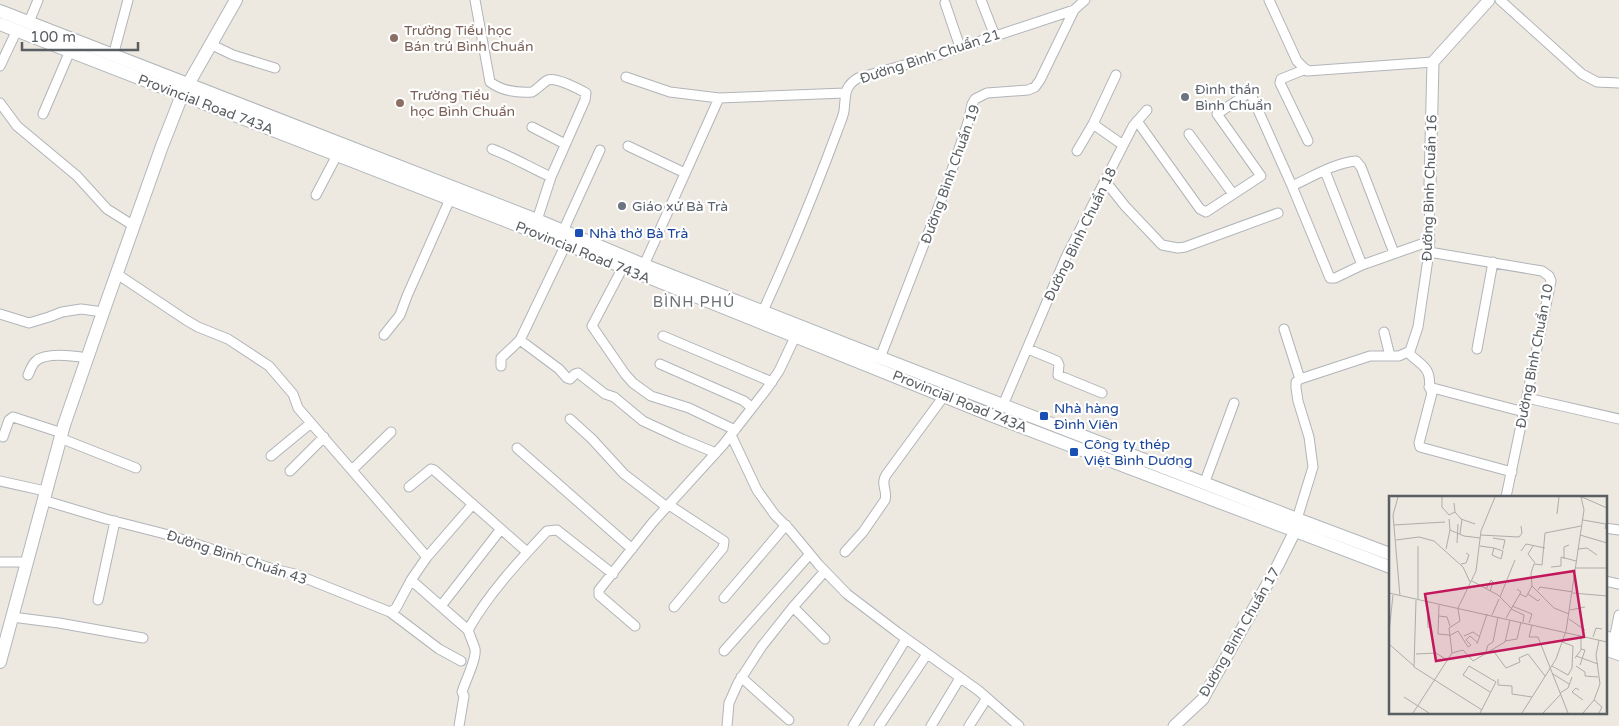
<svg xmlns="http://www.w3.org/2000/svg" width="1619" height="726" viewBox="0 0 1619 726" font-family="'Varela Round',sans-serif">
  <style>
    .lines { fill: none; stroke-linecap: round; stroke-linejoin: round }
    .minor-casing { stroke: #b1b5b9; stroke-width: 11 }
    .tertiary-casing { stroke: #b1b5b9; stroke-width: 13 }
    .secondary-casing { stroke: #b2b7bc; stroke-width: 14 }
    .minor { stroke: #fff; stroke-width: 9 }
    .tertiary { stroke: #fff; stroke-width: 11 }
    .secondary { stroke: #fff; stroke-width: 12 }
    .education-dot { fill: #8d6e63; stroke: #fff; stroke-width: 2 }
    .worship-dot { fill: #6b7280; stroke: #fff; stroke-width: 2 }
    .transit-dot { fill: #1a4fb4; stroke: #fff; stroke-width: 2 }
    .labels { text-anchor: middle; stroke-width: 4.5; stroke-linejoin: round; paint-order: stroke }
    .education-label { font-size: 14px; fill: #785e54; stroke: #fff; text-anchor: start }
    .street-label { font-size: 14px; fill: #595e62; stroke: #fff }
    .worship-label { font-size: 14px; fill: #5b616d; stroke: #fff; text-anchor: start }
    .transit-label { font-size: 14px; fill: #164399; stroke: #fff; text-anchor: start }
    .neighbourhood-label { font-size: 15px; letter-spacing: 1px; fill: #6a7174; stroke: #fff }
    .inset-road { fill: none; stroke: #aeadaa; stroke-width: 1 }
    .view { fill: #c2185b; fill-opacity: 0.15; stroke: #c2185b; stroke-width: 2.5 }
    .inset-edge { fill: none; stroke: #595e62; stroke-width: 2.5 }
  </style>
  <rect width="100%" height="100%" fill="#ede8e0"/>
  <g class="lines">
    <g class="minor-casing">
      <path id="minor" d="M475,0L490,82C502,91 517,93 532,92C538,89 542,83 548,80C556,77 579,89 586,93L585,100L551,177L537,220
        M981,0L995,36
        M1269,0L1297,61L1307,71L1433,62
        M1500,0L1582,74L1597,82L1619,83
        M945,3L960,47
        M29,22L38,0
        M210,44L233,55L275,68
        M113,56L128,0
        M0,66L17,30
        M1306,69L1281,79L1280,83L1308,141
        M626,77L670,92L719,98
        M0,103L17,126L77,176L107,209L134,226
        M43,114L70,51
        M1137,121L1200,209L1206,212L1261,176L1217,114L1250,92L1292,186L1330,278H1335L1362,265L1430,241
        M1093,124L1116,75
        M532,127L565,144
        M1189,134L1233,194
        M628,146L685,173
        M492,149C513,157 531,168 551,177
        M1077,151L1093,124L1123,145
        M1325,171L1362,265
        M1106,182L1125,206L1162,245L1178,248L1185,247L1278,213
        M1292,186C1312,177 1334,163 1356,161L1361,167L1394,253
        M316,195L337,155
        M563,231L600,150
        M566,244L520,340L559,369L567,378L570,379L575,374L578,373L605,394L614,397L643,421L682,439L716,453
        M1429,252L1542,271L1549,276L1551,281L1506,497
        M644,265L719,98L845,93
        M623,267L592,326L625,374L633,383L651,396L689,408L735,430
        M117,274L186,320L198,327L228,339L269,366L293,394L298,408L427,557L411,580L468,630
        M763,311C790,252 815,191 838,129C840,123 843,117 844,111C846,96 843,87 858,78L929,58L1074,10
        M0,314L29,323L49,317L62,312L81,309L103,312
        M1284,329L1300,379
        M1384,332L1390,356
        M384,335L400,315L407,296L450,199
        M663,336L772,382
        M1028,349L1057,361L1059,365L1058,375L1102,393
        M1477,349L1493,262
        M1408,352C1414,360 1425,364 1428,373C1431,380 1428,386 1432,393L1419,443L1420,447L1512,472
        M880,358L948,182L969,119L972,104L975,99L987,93L1028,90L1035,87L1040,80L1074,10L1085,0
        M660,364L744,401L752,408
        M501,366V358L520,340
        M28,375C30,371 32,364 36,361C46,352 75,356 87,358
        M1429,387L1524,412
        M1527,398L1619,419
        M999,409L1003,405L1066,257L1133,126L1147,110
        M570,419L592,439L624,474L667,507
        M731,435L757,490L775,515L790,530L819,565L847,594L897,632L979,691L1019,726
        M3,437L9,420L13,417L62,433
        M60,438L136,468
        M517,448L632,549
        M271,456L311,423
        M353,469L391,432
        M290,471L324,437
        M0,481L45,491
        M1204,484L1234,403
        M409,487L431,469L434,470L527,552
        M43,500L106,519L165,534L273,569L295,574L390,612L396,608L411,580
        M669,505L724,541L723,548L674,607
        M1297,519L1313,467L1309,437L1298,401L1296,388V382L1300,379L1370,356H1399L1410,351L1418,327L1429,252L1430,184
        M1605,528L1619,530
        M845,552L863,532L885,500C888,491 880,484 886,475L944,396
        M427,557L473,504
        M0,562H27
        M1605,581L1619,584
        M724,598L786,525
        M98,600L115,521
        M441,606L501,529
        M793,607L825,639
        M390,612L439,649L461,661
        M12,617L59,623L143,638
        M635,626L599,595V590L653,522L723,445L766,390L779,371L795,337
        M1614,640L1619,615
        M724,651L810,554
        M741,677L789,720
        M459,726L464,696L462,692C465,682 477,658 475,649C473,643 470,636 468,630C489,593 519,561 547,531L557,530L613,574
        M727,726L729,703L738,683L762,646L793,607L825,571
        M853,726L906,639
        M879,726L927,654
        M931,726L960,678
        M969,726L987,698"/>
    </g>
    <g class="tertiary-casing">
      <path id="tertiary" d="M1430,184L1433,62L1489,0
        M1174,726L1203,699L1206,693L1278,565L1295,531"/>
    </g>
    <g class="secondary-casing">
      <path id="secondary" d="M0,11L537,220L644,265L876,356L1297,519L1390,554
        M0,24L566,244L993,416L1390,567
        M1605,637L1619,642
        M1605,649L1619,654
        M0,662L64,425L107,301L162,146L182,95L236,0"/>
    </g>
    <use href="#minor" class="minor"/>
    <use href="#tertiary" class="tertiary"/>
    <use href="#secondary" class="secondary"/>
  </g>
  <g class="education-dot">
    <circle cx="394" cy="38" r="5"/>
    <circle cx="400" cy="103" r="5"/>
  </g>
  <g class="worship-dot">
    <circle cx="1185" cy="97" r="5"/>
    <circle cx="622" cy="206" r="5"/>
  </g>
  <g class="transit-dot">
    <rect x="574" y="228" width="10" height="10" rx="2.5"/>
    <rect x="1039" y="411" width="10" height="10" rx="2.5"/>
    <rect x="1069" y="447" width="10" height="10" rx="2.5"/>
  </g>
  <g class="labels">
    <g class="education-label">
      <text x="404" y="35">Trường Tiểu học<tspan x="404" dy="16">Bán trú Bình Chuẩn</tspan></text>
      <text x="410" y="100">Trường Tiểu<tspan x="410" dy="16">học Bình Chuẩn</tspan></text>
    </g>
    <g class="street-label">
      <text transform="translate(930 56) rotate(-18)" y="5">Đường Bình Chuẩn 21</text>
      <text transform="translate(206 104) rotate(21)" y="5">Provincial Road 743A</text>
      <text transform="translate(950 174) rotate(-70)" y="5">Đường Bình Chuẩn 19</text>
      <text transform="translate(1429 188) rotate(-88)" y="5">Đường Bình Chuẩn 16</text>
      <text transform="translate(1080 234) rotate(-64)" y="5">Đường Bình Chuẩn 18</text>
      <text transform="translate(583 252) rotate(22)" y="5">Provincial Road 743A</text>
      <text transform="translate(1534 356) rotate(-79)" y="5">Đường Bình Chuẩn 10</text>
      <text transform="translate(960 401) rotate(22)" y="5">Provincial Road 743A</text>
      <text transform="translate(237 557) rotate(18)" y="5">Đường Bình Chuẩn 43</text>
      <text transform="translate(1239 632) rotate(-60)" y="5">Đường Bình Chuẩn 17</text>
    </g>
    <g class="worship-label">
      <text x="1195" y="94">Đình thần<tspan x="1195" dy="16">Bình Chuẩn</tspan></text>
      <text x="632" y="211">Giáo xứ Bà Trà</text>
    </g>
    <g class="transit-label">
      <text x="589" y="238">Nhà thờ Bà Trà</text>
      <text x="1054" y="413">Nhà hàng<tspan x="1054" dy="16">Đình Viên</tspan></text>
      <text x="1084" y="449">Công ty thép<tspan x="1084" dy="16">Việt Bình Dương</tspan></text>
    </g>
    <g class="neighbourhood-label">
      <text x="694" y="307">BÌNH PHÚ</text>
    </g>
  </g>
  <g transform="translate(1389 496)">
    <rect width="218" height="218" fill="#ede8e0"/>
    <path class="inset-road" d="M9,1L4,19L11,100M53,1V11L60,19L66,16L65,7M193,1L218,12M66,16L72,23L86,28M168,18L170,1M60,23L61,34L75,40L91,42M194,24L217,28L216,33M5,29L56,26M71,38L73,23M91,39L130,41L133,37L132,30M191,39L218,47M104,42L116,44L114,53M7,44L30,41L45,45L74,71L81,86M68,47L69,28M29,50V103M91,50L105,52L114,55L112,63L103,59L105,52M144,50L139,58L146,67M57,53L61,34M189,53L198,52L208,59M132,55L137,48L156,52M175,63V51L180,49M72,68L77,67L80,59L77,57M162,71L172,70V61L187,65M187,72H218M83,85L109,99L122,112M143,90L165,112L180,118M97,93L102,84L104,86L101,95M149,94L151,91L184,96M0,97L218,146M184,97L218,100M131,98L137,101L143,90L142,77L145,68L153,69L156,37L192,30M139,98L149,105L151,103M111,101L126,64M27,104L25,171L93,214M38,106L39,132M50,109L49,138L60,139M123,110L143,118L140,127M69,112L87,75L92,35L106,1M122,113L135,119L134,126M181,114L196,111M103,119L110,103M50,120L58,121L61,130M117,122L132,96L128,93M180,123L196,134M143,129L140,141H149L179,217M0,136L4,99M60,140L69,135L79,151M75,140L84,136L91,141M204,141L207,132L213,133M116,145L128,143L132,126M0,148L25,170M88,148L98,118M79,151L82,149L77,144L81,140L89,147M103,153L117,172L131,166L130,162L139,158L156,180M97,156L99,149L104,146L109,121M63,157L60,132L71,125L69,113M27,158L47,157L58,164M187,160L209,168M186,162L192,154V140M191,169L196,154L192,153M163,170L179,179L183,172L184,150L173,146M187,170L196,176V180L209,181M164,178L180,188M109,183V189L123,190V198L143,201M190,194L187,192L183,196L194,204M171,197L179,192L183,181M15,201L40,217M24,217L63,157L74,154L84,165L116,146L121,124M91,217L107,186L80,170L74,179L101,196M133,217L167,163L177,135L195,14L192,1M154,217L172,198M194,217L205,204M210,217L213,211L205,204L211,188L207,159L210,144"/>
    <path class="view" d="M185,75L195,141L47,165L36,98Z"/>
    <rect width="218" height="218" class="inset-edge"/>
  </g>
  <path d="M22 42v8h116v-8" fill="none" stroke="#595e62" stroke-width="2.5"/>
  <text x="30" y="42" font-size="15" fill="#595e62" stroke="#ffffff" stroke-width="4" paint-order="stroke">100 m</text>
</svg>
